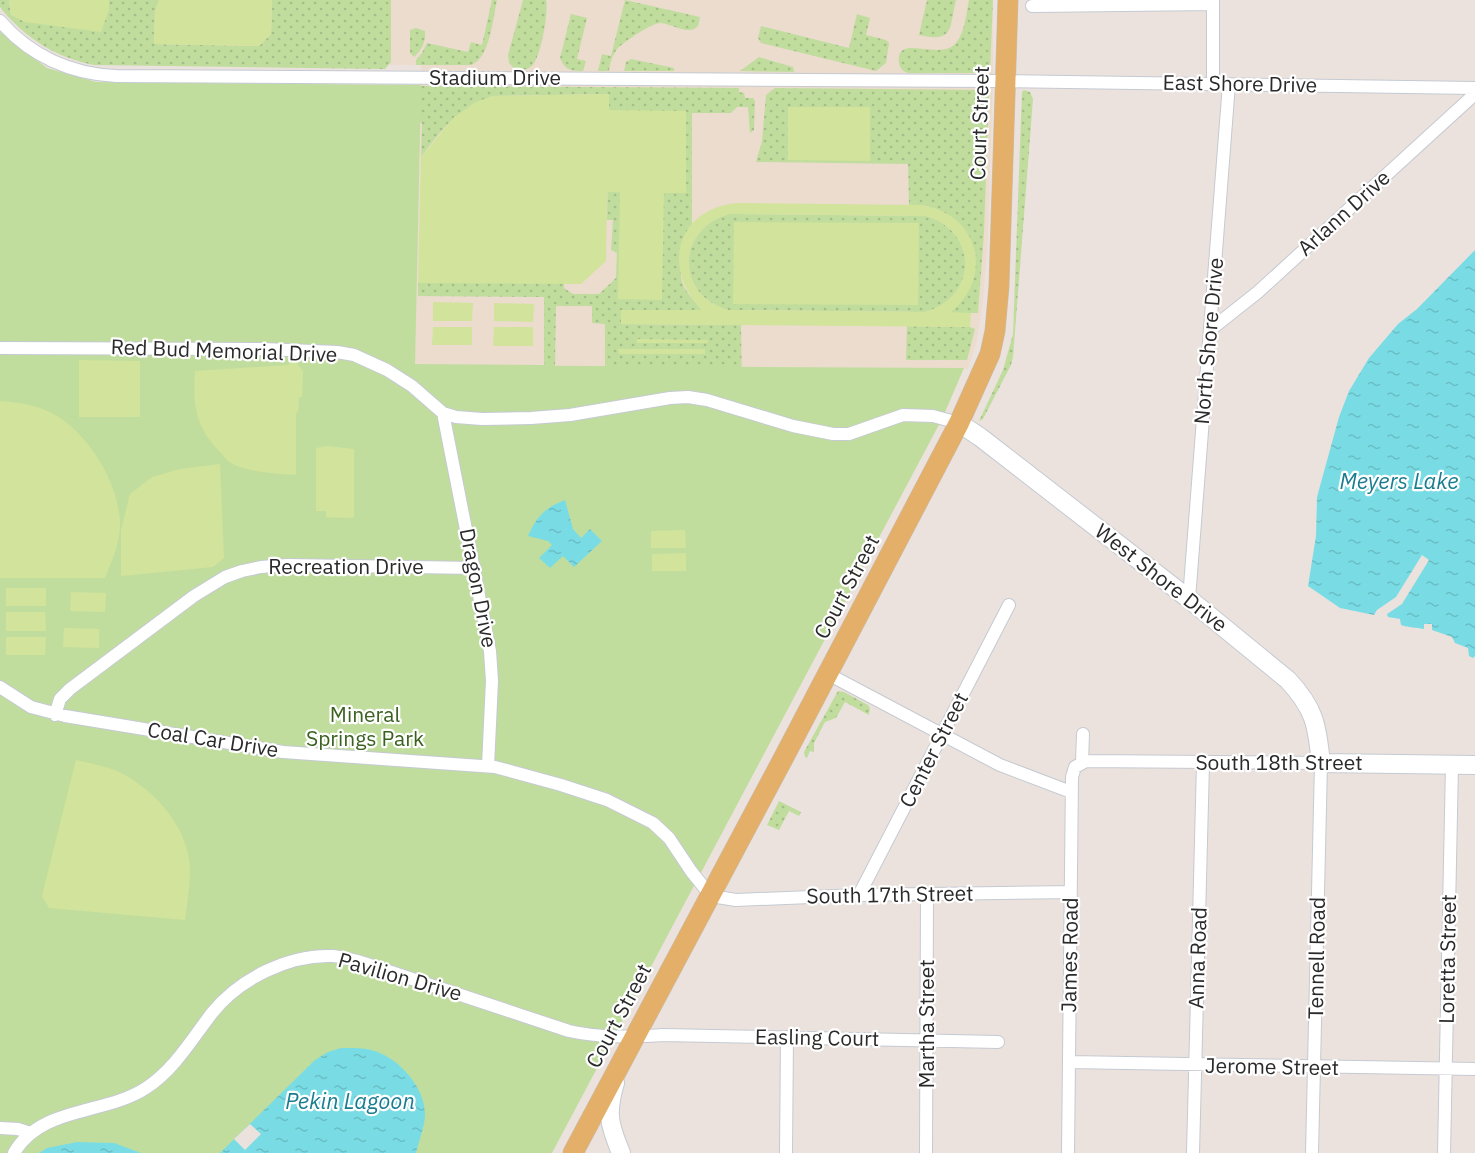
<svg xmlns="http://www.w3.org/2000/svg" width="1475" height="1153" viewBox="0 0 1475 1153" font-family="'IBM Plex Sans',sans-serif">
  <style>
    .education { fill: #ebdcce }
    .grass { fill: url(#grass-dots); fill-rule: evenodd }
    .park { fill: #c0dd9e }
    .pitch { fill: #d2e39b; fill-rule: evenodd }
    .water { fill: url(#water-ripples) }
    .pier { fill: #ebe2dd }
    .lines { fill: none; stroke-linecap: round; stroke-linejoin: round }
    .street-casing { stroke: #c5cad2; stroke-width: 14 }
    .secondary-casing { stroke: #c5cad2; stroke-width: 20 }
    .primary-casing { stroke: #c3c3c3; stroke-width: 21 }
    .street { stroke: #fff; stroke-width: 12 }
    .secondary { stroke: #fff; stroke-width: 18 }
    .primary { stroke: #e4af69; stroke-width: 20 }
    .labels { text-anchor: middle; stroke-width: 4.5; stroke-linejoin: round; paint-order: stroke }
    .street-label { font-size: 21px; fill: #2a2a2a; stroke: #fff }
    .park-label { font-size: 21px; fill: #3a6120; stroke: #fff }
    .water-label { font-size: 22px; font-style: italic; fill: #197d8f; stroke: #fff }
  </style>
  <defs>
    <pattern id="grass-dots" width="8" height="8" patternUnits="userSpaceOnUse" patternTransform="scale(1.5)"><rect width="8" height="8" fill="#c0dd9e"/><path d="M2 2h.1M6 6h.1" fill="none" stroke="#a5be88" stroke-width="1.8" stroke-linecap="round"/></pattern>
    <pattern id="water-ripples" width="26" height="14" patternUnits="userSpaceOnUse" patternTransform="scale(1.5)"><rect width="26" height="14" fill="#79dce4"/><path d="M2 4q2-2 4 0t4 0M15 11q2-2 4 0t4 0" fill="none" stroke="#69bdc4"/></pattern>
  </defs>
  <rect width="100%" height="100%" fill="#ebe2dd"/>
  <path class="education" d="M1,0H993V78L988,236L983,301L977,340L968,369L414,365L421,65L100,64Z"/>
  <path class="grass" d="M0,0H9L11,15L109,10V0H159L155,12L154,44L259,46L271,34L272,0H391V62L385,69L94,65C57,58 27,39 3,11L0,7Z
    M492,0H497C493,18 490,58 471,65H416V60L422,53L427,43L468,52L471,42L482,45Z
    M523,0H546C549,11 541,54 534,63C530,70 523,70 516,70L509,63L508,55Z
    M625,0L700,17C699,22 699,27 694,29C684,33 671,24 661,23C651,23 624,42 617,49C612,56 610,63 609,71H598L602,54L611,56Z
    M927,0H956C949,29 954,43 919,35Z
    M969,0H993L990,71L981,73H908C903,71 900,69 899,63C895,33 937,60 954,45C965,35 966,14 969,0Z
    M571,14L587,18L577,59L586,61L583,71C570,71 565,70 560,58Z
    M857,14L870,18L866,35L886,40L889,43L886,63L876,71L761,43L758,38L761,26L849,48Z
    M416,28L425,31C426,41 422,50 414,57L410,53V30Z
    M759,57L793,67L794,72L740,71Z
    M631,59L674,68V71H624L626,62Z
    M418,86L739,88V92L744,93L745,98H753L755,101L754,130L750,133L748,107H737L731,113H692V224C686,233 685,240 683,251C677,283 682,287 703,311L621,310L622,324L741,325L742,392L437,381L412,364L544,365V297L418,296V283H564V288L573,294H599L616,278L617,253L611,250L613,220H607L609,94L493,96C457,109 443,128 421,157L422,123L417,122ZM556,306H592V323L605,324V367H555Z
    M775,88L984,90L989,93L984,232L978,313H951L976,254L928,206L909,205L908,164L756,162L762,141L766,95Z
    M1024,90L1030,92L1033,99L1013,357L1011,365L983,419L979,421L1003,370L1013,334L1022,92Z
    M729,214L926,216C979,231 978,298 925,312L728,310C675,295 676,229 729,214Z
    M907,326L970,327L975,329L967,360H906Z
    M838,691L844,692L868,705L870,708L869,715L845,702L836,718L825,722L814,743V752L810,751L807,758L805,757L804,752Z
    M779,801L801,812L799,816L789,811L779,830L767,825Z"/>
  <path class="park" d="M0,32L47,68L96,82L421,85L415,365L964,368L942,419L552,1153H0Z"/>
  <path class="pitch" d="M9,0H109V10L101,32L25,22L11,15Z
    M159,0H272L271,34L259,46L154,44L155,12Z
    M609,94V110L686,111V193H664L662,300L618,299L620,192H607L606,261L581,284L418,283L421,157L454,117L476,102L493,96Z
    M788,107H870V161L788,160Z
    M738,203L918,205C977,210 996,275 951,312L971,313L970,327L621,324V310H702C661,269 676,208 738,203ZM729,214L926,216C979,231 978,298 925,312L728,310C675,295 676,229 729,214Z
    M734,222L919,223L918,305L733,304Z
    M433,302L473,303L472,321H433Z
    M494,303L534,304L533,322L494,321Z
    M433,327H472V345H432Z
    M494,327H533V346H493Z
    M637,339L708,340V343H637Z
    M618,349H705V354H619Z
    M79,360L140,361V417H79Z
    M290,363H296L303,371L302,397H299L298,412L296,413V475C278,474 247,472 231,463C227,461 224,456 221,453C195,427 193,406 195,371L289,365Z
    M0,401C15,402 31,404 45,410C86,426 122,486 120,529C119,545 111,563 105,578H0Z
    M327,446L354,449V517L351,518L326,517V511H316V448Z
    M220,464L224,558L213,567L121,576V530L130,494L152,477L180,469Z
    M685,530L686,548H651V531Z
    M686,553V571H652V554Z
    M6,588H46V606H6Z
    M71,592L106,593L105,612L70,611Z
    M6,612H45L46,631H6Z
    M64,628L99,629V648L63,647Z
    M6,637H46L45,655H6Z
    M76,760C88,763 101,765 112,769C150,784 189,826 190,869C190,886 187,903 185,920L49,908L42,896Z"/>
  <path class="water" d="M1475,250V656L1473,658L1469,656L1468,648L1455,643L1452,637L1432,630V624H1424V629C1416,627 1409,628 1401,625L1400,619L1388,617L1387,614L1402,604L1429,560L1422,555L1396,597L1377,610L1374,615L1340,608L1308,586L1316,536L1317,497L1339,417L1349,391L1369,358L1398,324L1417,309Z
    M565,500L573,529L581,538L590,529L602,541L574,567L563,556L550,568L539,558L552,545L548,541L528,536C536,517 546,507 565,500Z
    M341,1048C354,1048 369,1047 382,1054C404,1064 426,1091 425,1116C424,1128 419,1141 416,1153H220L315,1060L328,1052Z
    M77,1142L114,1143L141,1153H39L47,1148Z"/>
  <path class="pier" d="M250,1124L261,1134L245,1150L234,1139Z"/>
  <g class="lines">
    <g class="street-casing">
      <path id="street" d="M1213,0V84
        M1032,6L1213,4
        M0,21C30,56 71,74 116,76L992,81L1475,88
        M1210,330L1258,292L1475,94
        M0,348L263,349L337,352L354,355L387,370L412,386L443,413L456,417L482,419L531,418L570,415L670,398L688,397L707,400L793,426L833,434H849L903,415L933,416L959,423
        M443,413L490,651L492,681L488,766
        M1189,599L1229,84
        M828,674L1000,765L1071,792
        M0,687L31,707L65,716L283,752L495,767L561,785L607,800L653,823L669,838L691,871L711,896L736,900L859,895L1071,892
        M55,715L60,699L70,689L194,596L225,577L242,571L261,567L287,565L475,568
        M1082,762L1083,734
        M859,895L1009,605
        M1069,1062L1475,1069
        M0,1128L18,1129L30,1133
        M14,1153C41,1106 105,1115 146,1088C174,1070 192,1039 212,1013C239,979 289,954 333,956C343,957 354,960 364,963L569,1031C601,1038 632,1037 663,1035L998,1042
        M786,1153L787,1037
        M926,1153L927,895
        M1068,1153L1072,777L1075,767L1086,761L1321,763L1312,1153
        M1193,1153L1203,763
        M1444,1153L1452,765"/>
    </g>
    <g class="secondary-casing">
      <path id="secondary" d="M959,423L980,437L1189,599L1288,680C1315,709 1317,725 1321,763L1475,765
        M615,1083C606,1113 609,1124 621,1153"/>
    </g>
    <g class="primary-casing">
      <path id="primary" d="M573,1153L784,757L959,423L990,354L995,331L999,286L1008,0"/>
    </g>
    <use href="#street" class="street"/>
    <use href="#secondary" class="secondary"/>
    <use href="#primary" class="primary"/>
  </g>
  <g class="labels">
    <g class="street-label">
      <text x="495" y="85">Stadium Drive</text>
      <text transform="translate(1240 84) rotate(1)" y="7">East Shore Drive</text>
      <text transform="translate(980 123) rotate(-88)" y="7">Court Street</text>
      <text transform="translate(1344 213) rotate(-42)" y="7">Arlann Drive</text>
      <text transform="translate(1209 341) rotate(-85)" y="7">North Shore Drive</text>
      <text transform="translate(224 351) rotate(2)" y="7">Red Bud Memorial Drive</text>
      <text x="346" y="574">Recreation Drive</text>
      <text transform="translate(1161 578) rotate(38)" y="7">West Shore Drive</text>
      <text transform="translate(847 587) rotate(-62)" y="7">Court Street</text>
      <text transform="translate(478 588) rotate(79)" y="7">Dragon Drive</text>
      <text transform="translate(213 740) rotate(9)" y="7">Coal Car Drive</text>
      <text transform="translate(934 750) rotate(-63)" y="7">Center Street</text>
      <text x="1279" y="770">South 18th Street</text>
      <text transform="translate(890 895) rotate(-1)" y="7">South 17th Street</text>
      <text transform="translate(1070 955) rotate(-89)" y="7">James Road</text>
      <text transform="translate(1198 958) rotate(-88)" y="7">Anna Road</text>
      <text transform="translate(1317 958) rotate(-89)" y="7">Tennell Road</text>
      <text transform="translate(1448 959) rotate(-89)" y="7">Loretta Street</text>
      <text transform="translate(400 977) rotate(16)" y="7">Pavilion Drive</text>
      <text transform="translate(619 1016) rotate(-62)" y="7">Court Street</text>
      <text transform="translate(927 1024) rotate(-90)" y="7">Martha Street</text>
      <text transform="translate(817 1038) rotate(1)" y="7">Easling Court</text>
      <text transform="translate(1272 1067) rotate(1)" y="7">Jerome Street</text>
    </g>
    <g class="park-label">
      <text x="365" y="722">Mineral<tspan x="365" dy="24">Springs Park</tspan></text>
    </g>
    <g class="water-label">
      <text x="1399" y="489">Meyers Lake</text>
      <text x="350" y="1109">Pekin Lagoon</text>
    </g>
  </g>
</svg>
